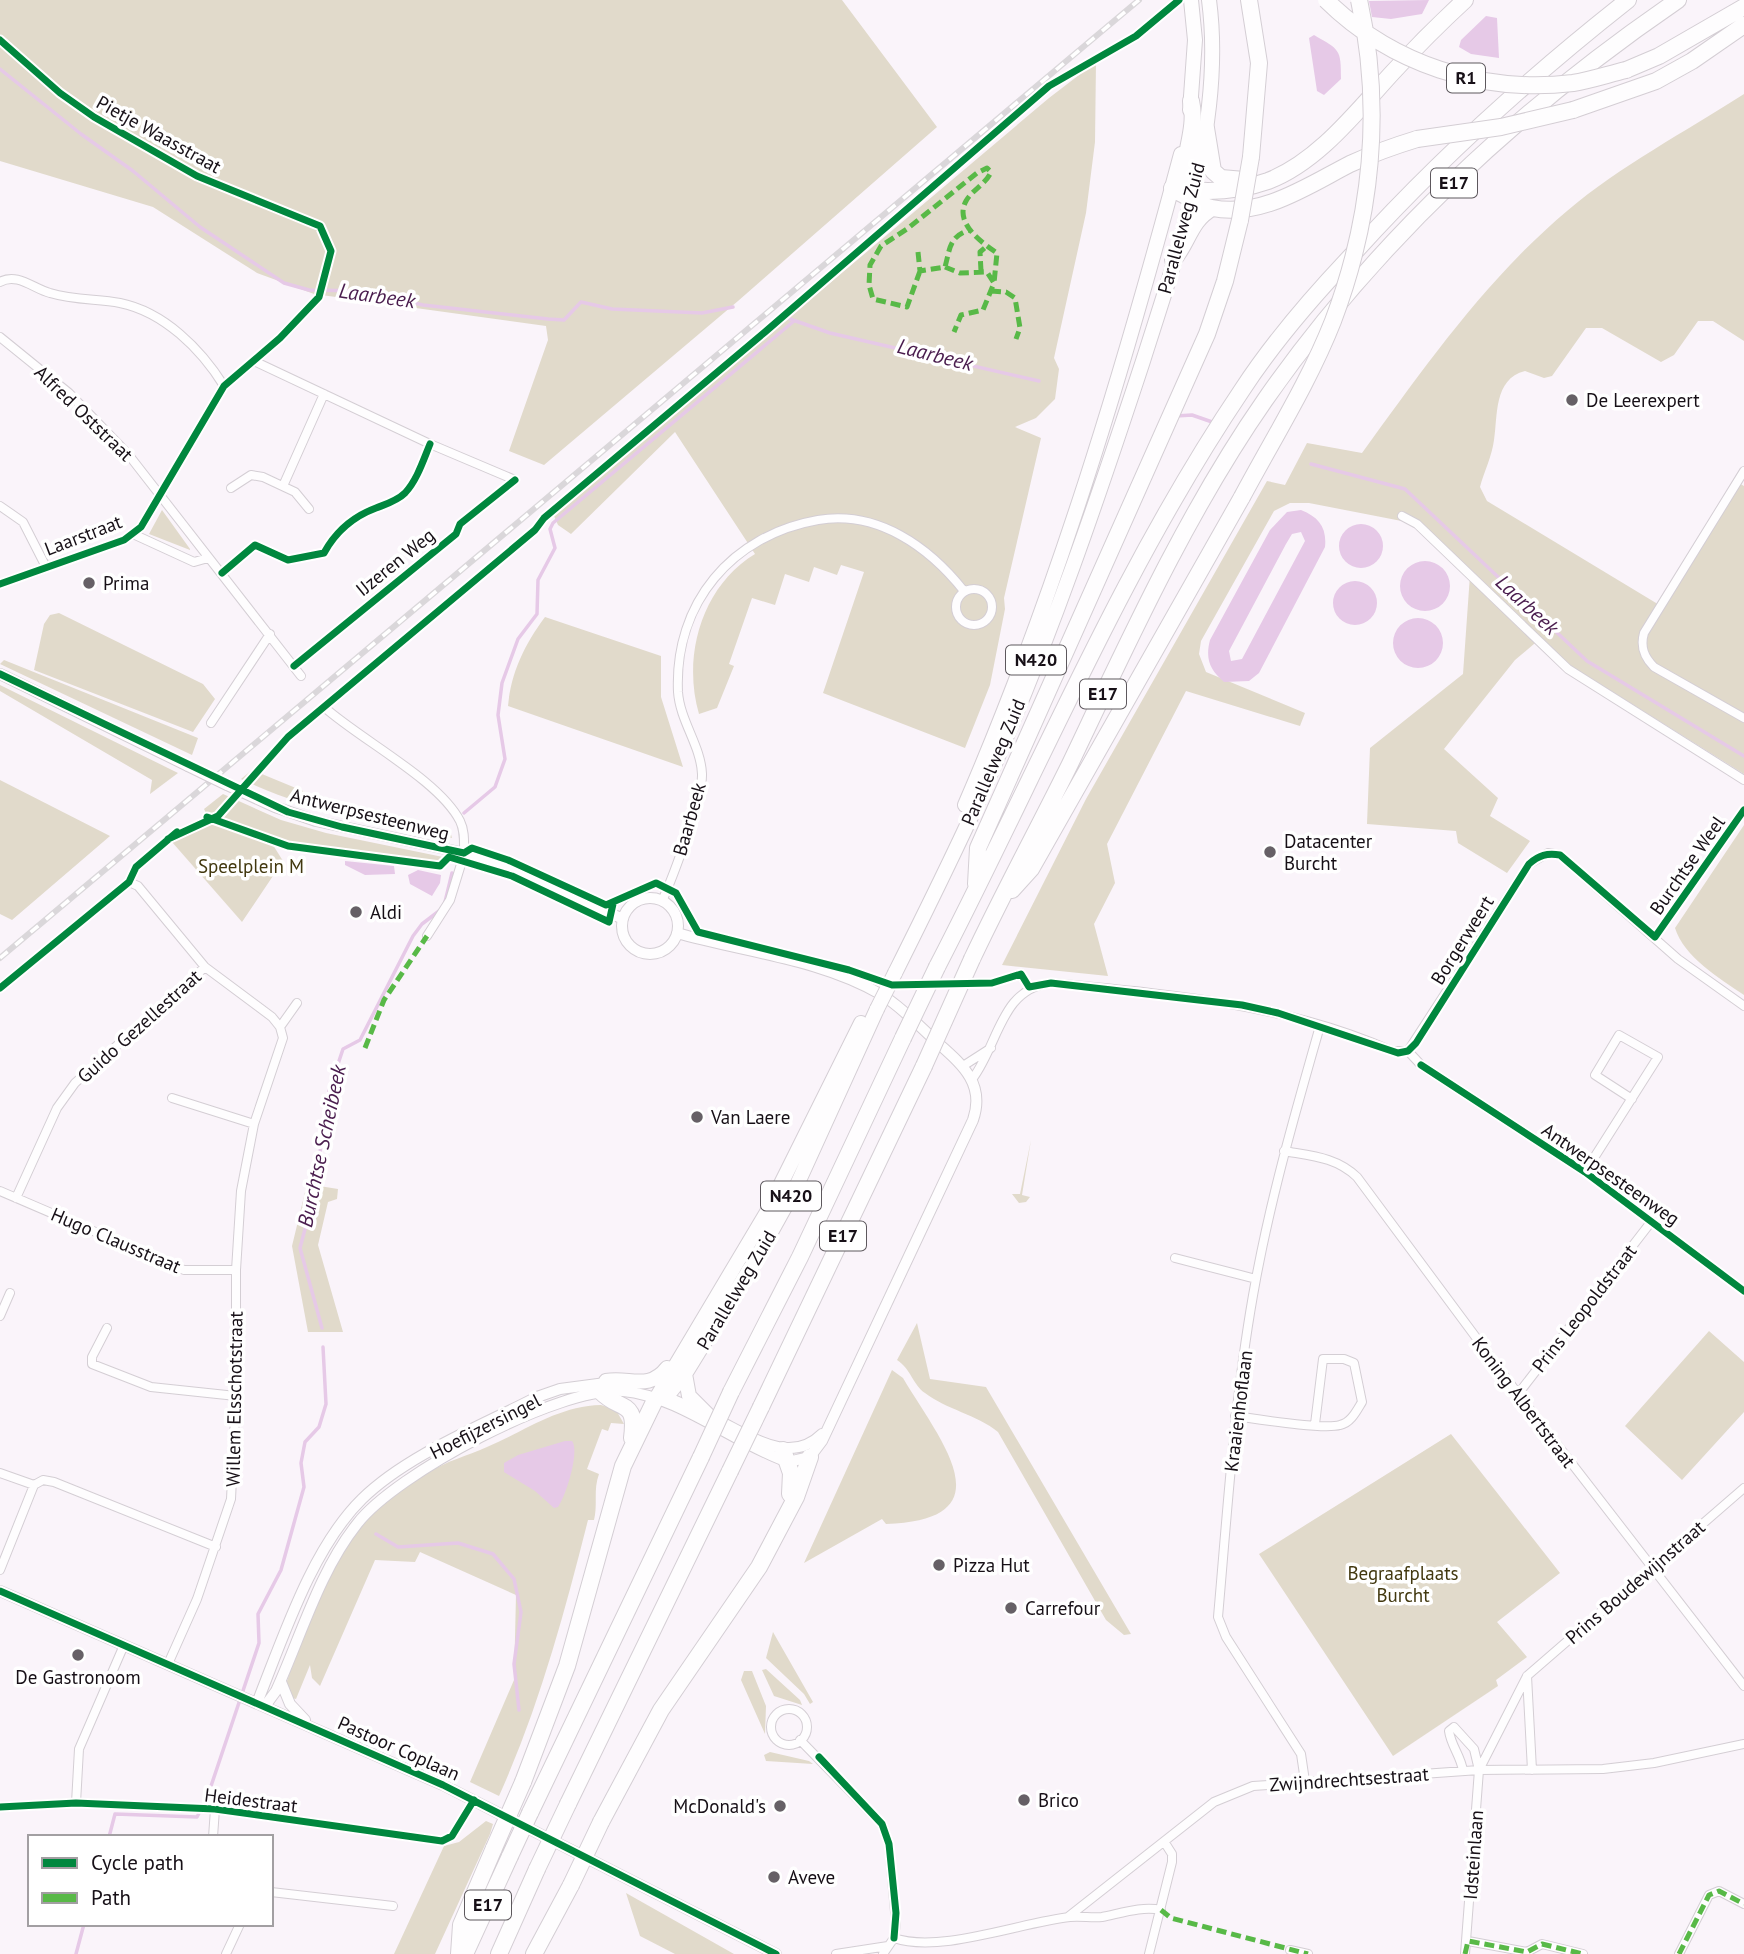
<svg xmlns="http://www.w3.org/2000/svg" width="1744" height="1954" viewBox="0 0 1744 1954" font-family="'PT Sans',sans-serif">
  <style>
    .green { fill: #e1dacb }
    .water { fill: #e6c9e7; fill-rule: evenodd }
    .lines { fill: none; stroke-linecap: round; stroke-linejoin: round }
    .stream { stroke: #e6c9e7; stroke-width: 3.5 }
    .minor-casing { stroke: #d4ced4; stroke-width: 10 }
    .tertiary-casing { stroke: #d4ced4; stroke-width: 12 }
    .trunk-casing { stroke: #d4ced4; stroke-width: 16 }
    .motorway-casing { stroke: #d4ced4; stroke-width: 18 }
    .minor { stroke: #fefdfe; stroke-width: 8 }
    .tertiary { stroke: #fefdfe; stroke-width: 10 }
    .trunk { stroke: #fefdfe; stroke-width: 14 }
    .motorway { stroke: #fefdfe; stroke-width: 16 }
    .rail-casing { stroke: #dad7da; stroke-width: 6 }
    .rail { stroke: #fff; stroke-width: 3.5; stroke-dasharray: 10; stroke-linecap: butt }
    .tertiary-bridge-casing { stroke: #d4ced4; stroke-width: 12; stroke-linecap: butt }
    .trunk-bridge-casing { stroke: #d4ced4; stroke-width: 16; stroke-linecap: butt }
    .motorway-bridge-casing { stroke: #d4ced4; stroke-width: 18; stroke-linecap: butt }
    .tertiary-bridge { stroke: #fefdfe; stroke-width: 10 }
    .trunk-bridge { stroke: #fefdfe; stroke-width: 14 }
    .motorway-bridge { stroke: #fefdfe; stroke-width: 16 }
    .quiet { stroke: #58b947; stroke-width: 5; stroke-dasharray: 10 5; stroke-linecap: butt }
    .cycleway-casing { stroke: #fff; stroke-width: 11 }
    .cycleway { stroke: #00873e; stroke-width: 7 }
    .poi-dot { fill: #666066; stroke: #fff; stroke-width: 2.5 }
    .labels { text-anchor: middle; stroke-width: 7; stroke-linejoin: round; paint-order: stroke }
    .shield { fill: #fff; stroke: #5d585d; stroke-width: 2 }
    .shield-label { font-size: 18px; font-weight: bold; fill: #171017 }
    .street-label { font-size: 19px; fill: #171017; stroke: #fff }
    .poi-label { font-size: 19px; fill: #171017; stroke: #fff; text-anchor: start }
    .park-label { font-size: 19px; fill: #42380f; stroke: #fff }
    .water-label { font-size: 21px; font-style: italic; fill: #4a1d4e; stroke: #fff }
  </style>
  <rect width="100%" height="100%" fill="#faf4fa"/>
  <path class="green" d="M0,0H842L937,127L738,301L544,465L509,451L548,340L546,326L314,294L257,273L153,207L0,161Z
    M1096,62L1095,142L1086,213L1054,358L1059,369L1055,399L1036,418L1015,427L1041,438L1004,598L1005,609L990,685L965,748L823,693L864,572L841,565L837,575L814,567L809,582L785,574L775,605L752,598L729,664L734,666L717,708L699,714C682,656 702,586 755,554L675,432L571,534L558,525L554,516L1049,98Z
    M1744,94V341L1713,321H1698L1674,355L1661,362L1602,328H1586L1552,376L1544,378L1525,371C1493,379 1498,417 1494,440C1492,456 1484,472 1480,487L1487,501L1661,606L1737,482L1744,486V774L1571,666L1541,638L1515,660L1444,749L1498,798L1490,816L1530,841L1507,873L1458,843L1456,831L1367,824L1370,748L1463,674L1470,575L1417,524L1309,503H1290L1274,511L1201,641L1199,654L1206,672L1305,713L1300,726L1186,691L1107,844L1115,883L1094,924L1108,976L1002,965L1086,799L1267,481L1285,485L1307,443L1362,453C1424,368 1485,280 1567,211C1620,166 1685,132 1744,94Z
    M162,510L190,549V550L149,534Z
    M59,613L203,684L215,699L193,732L34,670L44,624L50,615Z
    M545,617L661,656V697L683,767L508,706C511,672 525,644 545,617Z
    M4,660L198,738L192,755L0,664Z
    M0,685L178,773L150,794L152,780L0,691Z
    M252,770L332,803L450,831L452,838C379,823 308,811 241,779Z
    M0,780L110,836L12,920L0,914Z
    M223,794L281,820L326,833L443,857L439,863L292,843L206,813L204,809Z
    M202,819L273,845L283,861L242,922L172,842Z
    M1744,825V995C1719,978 1684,957 1675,928Z
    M1031,1140L1022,1195L1030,1197L1026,1202L1019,1203L1012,1194H1020Z
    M307,1184L338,1189L337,1199L328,1202L318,1245L343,1332H308L292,1246Z
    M917,1323L930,1379L986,1387L1131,1634L1124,1635L1106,1620L998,1432C976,1414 947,1410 925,1393C913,1385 911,1369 897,1360Z
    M1709,1331L1744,1362V1412L1682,1480L1625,1426Z
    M892,1370L903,1378C939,1439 1010,1520 886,1524L882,1519L804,1563Z
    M601,1405L616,1410L624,1424L611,1423L608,1431L602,1429L587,1469L599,1474C593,1490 598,1504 594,1520H588C564,1615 539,1707 499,1796L470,1782L514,1680L516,1595L420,1552L415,1562L375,1560L320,1686L312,1678L310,1665L296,1699L292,1698L286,1684L289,1675C310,1625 327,1562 364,1521C382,1502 405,1486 428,1473C446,1461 467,1456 487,1447C525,1431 558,1406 601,1405Z
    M1451,1434L1560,1573L1497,1622L1527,1657L1496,1680L1498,1686L1393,1756L1259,1554Z
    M773,1632L813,1702L810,1704L804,1694L766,1658Z
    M766,1669L800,1700L802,1705L774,1696L762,1670Z
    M744,1671H752L766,1706L765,1734L741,1680Z
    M770,1752L809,1761L813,1764L766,1761L764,1755Z
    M486,1821L493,1824L490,1834L435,1954H394L444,1846L459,1842Z
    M626,1893L734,1954H675L640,1936Z"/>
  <path class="water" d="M1429,0L1422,14L1391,19L1372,17L1369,1Z
    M1486,16L1497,18L1499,58L1471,54L1459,47L1461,40Z
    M1314,35C1340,50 1341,49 1341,79L1324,95L1317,91L1309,38Z
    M1301,510C1319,517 1327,528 1325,547L1259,673L1249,681L1224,682C1210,670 1205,659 1210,640L1270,530L1287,512ZM1301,532L1305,541L1242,659L1231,661L1229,651L1286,544L1292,534Z
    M1339 546a22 22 0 1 1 44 0a22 22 0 1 1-44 0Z
    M1400 586a25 25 0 1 1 50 0a25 25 0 1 1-50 0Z
    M1333 603a22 22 0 1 1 44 0a22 22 0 1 1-44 0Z
    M1393 643a25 25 0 1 1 50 0a25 25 0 1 1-50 0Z
    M345,861L394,866L395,874L365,875L345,865Z
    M418,870L441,875L440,883L432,896L410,884L408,875Z
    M565,1441H572C580,1451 566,1496 558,1507L554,1508L535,1491L504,1472V1463L518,1455Z"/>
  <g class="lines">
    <path class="stream" d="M0,69L81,134L133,171L200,227L284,283L309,290L364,291L423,305L548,319L564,320L581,302L612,309L702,313L733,307
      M790,319L830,333L1039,381
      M1176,416L1192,415L1215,423
      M1311,464L1405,489L1587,661L1744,756
      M464,813L495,787L505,759L498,715L502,683L518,639L537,614L538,580L555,548L550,529L553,523L794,321
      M445,902L452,873
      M322,1328L300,1248L313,1199L329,1091L343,1049L360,1040L413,936L422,924L439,911
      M376,1534L398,1547L458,1543L493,1554L514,1579L521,1612L514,1664L519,1710
      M109,1837L115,1814L197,1817L207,1798L259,1643L258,1614L281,1570L304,1487L301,1463L305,1442L319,1427L326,1404L323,1347
      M76,1954L84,1924"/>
    <g class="minor-casing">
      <path id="minor" d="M0,282C17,272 34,289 50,293C73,300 97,299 120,303C164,312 201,349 224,386
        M0,337L69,393L128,454L301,676
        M254,361L430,444L515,480
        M1744,471L1644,633C1640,647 1644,657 1654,667L1744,718
        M283,486L324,394
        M231,488L251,475L263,477L295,492L309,509
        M0,506L23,522L46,567
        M1402,516L1417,524L1568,669L1744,780
        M133,534L194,562L208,558
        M0,584L124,540L141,527L224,386L280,338L319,297
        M956 607a18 18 0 1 1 36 0a18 18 0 1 1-36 0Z
        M324,707C361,740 439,780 460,821C465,831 464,842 464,853
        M211,723L270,634
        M662,901C673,877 703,797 702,774C701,746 680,721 678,692C674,603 732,535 818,520C878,510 929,547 964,591
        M427,936L450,900L462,861
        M1655,937L1744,810
        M0,988L129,882L138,886L205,967L272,1017L280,1027
        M1408,1051L1529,864L1548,853L1560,855L1678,959L1744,1006
        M1408,1051L1421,1065L1585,1172L1744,1291
        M963,1066L991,1048
        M973,1078C999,1043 1001,988 1051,983C1166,994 1285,1003 1392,1051H1408
        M172,1098L254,1124
        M1284,1151C1312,1156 1336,1157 1357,1177L1518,1394L1744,1686
        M1585,1172L1658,1057L1619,1035L1595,1075L1632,1099
        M0,1191L184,1270H236
        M16,1198L57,1108L75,1083L205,967
        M1175,1258L1256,1279
        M0,1316L10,1293
        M107,1328L92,1357V1364L151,1387L236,1396
        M1518,1394L1651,1222
        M1235,1416C1257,1419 1323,1430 1340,1425C1351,1423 1357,1410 1362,1402L1354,1363L1344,1359H1323L1315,1424
        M0,1473L34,1485
        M0,1570L34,1485L43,1480L54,1482L216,1547
        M168,1664L197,1599L231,1499L236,1396V1270L241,1191L254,1124L283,1038L280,1027L297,1003
        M1527,1676L1532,1770
        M771 1727a18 18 0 1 1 36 0a18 18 0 1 1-36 0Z
        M800,1740L882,1824L889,1844L896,1923L894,1938L883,1954
        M1479,1770L1527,1676L1744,1488
        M1463,1771C1461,1756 1451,1746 1449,1731L1454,1727L1474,1749L1479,1770L1465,1954
        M1305,1781L1301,1754L1226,1637L1218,1617C1228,1504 1235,1390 1256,1279C1272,1193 1296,1110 1320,1026
        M76,1803L79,1749L124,1645
        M0,1807L76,1803L215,1809L442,1841L452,1836L474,1800
        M213,1837L215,1809
        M271,1892L393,1906
        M1068,1917L1214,1802L1253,1786L1479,1770L1603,1769L1654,1763L1744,1744
        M894,1938C940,1954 1022,1922 1070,1917C1081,1916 1092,1918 1102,1917C1122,1913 1142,1906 1161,1910
        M1468,1941L1527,1952L1542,1944L1583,1954
        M1290,1950L1308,1954
        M226,1954L240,1924
        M836,1954L888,1946
        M1149,1954L1172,1862V1854L1165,1843
        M1679,1954L1709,1895L1719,1891L1744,1904"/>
    </g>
    <g class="tertiary-casing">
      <path id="tertiary" d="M0,674L188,766
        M227,785L275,807L316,821L464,853L515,870L623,919
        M622 926a28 28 0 1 1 56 0a28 28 0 1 1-56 0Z
        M662,1395L699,1411
        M713,1418C748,1434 789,1467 822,1434
        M0,1591L443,1785L776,1954
        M281,1682L290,1704L305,1720
        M257,1703C283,1638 312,1548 362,1499C407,1455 481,1426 537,1397L560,1389L613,1382
        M265,1706L276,1691C301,1636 319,1572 357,1524C395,1474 560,1386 623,1391C679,1396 735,1444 788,1462L810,1457L822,1441L973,1120C985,1085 964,1066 939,1044C921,1028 903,1008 882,995C822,959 743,952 677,933"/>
    </g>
    <g class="trunk-casing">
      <path id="trunk" d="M1190,110L1195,40L1191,0
        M965,805C1056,595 1122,375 1181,154
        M895,973C929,905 963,837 993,768C1051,636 1098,498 1143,361C1179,247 1225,121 1209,0
        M685,1374L689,1396L708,1415
        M606,1381C630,1377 649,1391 667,1368
        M655,1400L667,1396L685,1374L756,1259L796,1187L877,1009
        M655,1400L767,1212L861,1023"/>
    </g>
    <g class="motorway-casing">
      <path id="motorway" d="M1249,0L1259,63L1251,157
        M1626,70L1659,56L1744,7
        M1573,110L1656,81L1692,61L1744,25
        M1206,128L1213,171L1221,178L1244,180
        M1172,188C1204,193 1237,192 1268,181C1318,162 1357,111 1393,72C1416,47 1440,23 1465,0
        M1178,192C1189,197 1201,206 1212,208C1262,218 1309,185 1350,164C1372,154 1394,146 1417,139
        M1189,196C1175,168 1199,134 1191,101
        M1173,260C1188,243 1190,220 1212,208
        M976,884L978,848L1207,334L1225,281L1240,220
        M1012,890L1031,869L1242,497
        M972,959C1003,893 1038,829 1070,764C1129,640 1187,512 1265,400C1375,242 1520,108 1678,0
        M937,967C1037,774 1120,571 1242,390C1274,341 1313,296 1353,254C1438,160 1529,78 1628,0
        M601,1392C621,1412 637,1399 632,1438
        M731,1392L800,1257L903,1038
        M761,1407L924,1066
        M783,1450L791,1473L790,1494
        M523,1782L567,1666L623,1466L655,1400
        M568,1804L730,1471
        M530,1813L701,1457
        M601,1822L661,1710L759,1567L796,1497L810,1457
        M459,1954L461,1925L494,1848
        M465,1954L510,1856
        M499,1954L537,1869
        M534,1954L571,1885"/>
    </g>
    <use href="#minor" class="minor"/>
    <use href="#tertiary" class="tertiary"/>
    <use href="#trunk" class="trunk"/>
    <use href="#motorway" class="motorway"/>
    <g class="rail-casing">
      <path id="rail" d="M0,958L1139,0"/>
    </g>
    <use href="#rail" class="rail"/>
    <g class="tertiary-bridge-casing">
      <path id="tertiary-bridge" d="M188,766L227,785"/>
    </g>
    <g class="trunk-bridge-casing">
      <path id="trunk-bridge" d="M877,1009L895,973"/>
    </g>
    <g class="motorway-bridge-casing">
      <path id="motorway-bridge" d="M1326,0C1391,64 1482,94 1573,83C1591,80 1609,74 1626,70
        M1417,139L1501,127L1573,110
        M1240,220L1251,157
        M1242,497C1273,439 1309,382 1333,321C1372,218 1383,108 1359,0
        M903,1038L937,967
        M924,1066L972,959
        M701,1457L731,1392
        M730,1471L761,1407
        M494,1848L523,1782
        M510,1856L530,1813
        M537,1869L568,1804
        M571,1885L601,1822"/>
    </g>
    <use href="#tertiary-bridge" class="tertiary-bridge"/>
    <use href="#trunk-bridge" class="trunk-bridge"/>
    <use href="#motorway-bridge" class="motorway-bridge"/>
    <path class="quiet" d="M918,252L920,271L945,267C950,249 949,236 970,230
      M945,267L960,273L987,272L994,283L983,310L961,315L954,332
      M920,271L907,307L873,299L869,285L870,265L881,246L907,229L977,173L987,168L991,172C986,184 972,190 966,201C954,223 981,242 997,253L994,283
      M981,271L980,252L987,246
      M991,291L1006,292L1015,298L1020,328L1016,339
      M365,1048L384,1000L427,936
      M1161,1910L1171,1918L1308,1954
      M1465,1954L1468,1941L1527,1952L1542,1944L1583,1954
      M1679,1954L1709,1895L1719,1891L1744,1904"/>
    <g class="cycleway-casing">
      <path id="cycleway" d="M0,40L60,93L94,117L197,176L320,226L331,251L319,297L280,338L224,386L141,527L124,540L0,584
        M222,573L255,545L288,560L324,553C336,531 352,517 376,508C386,504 397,501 405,493C417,480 423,461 430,444
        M294,666L456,534L460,524L515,480
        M0,674L288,812L342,827L464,853
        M207,817L288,846L440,866L449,857L512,876L609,922L613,904
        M168,839L218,816L288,737L535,530L544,518L765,332L1049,86L1136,36L1179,0
        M464,853L472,848L508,860L606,905L656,883L676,893L698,932L849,970L892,985L992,983L1021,974L1029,987L1051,983L1242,1005L1278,1013L1398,1053L1408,1051L1416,1043L1529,864C1539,855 1547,853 1560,855L1655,937L1744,810
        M0,988L129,882L136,867L177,832
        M1421,1065L1585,1172L1744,1291
        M0,1591L443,1785L776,1954
        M819,1757L882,1824L889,1844L896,1913L894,1938
        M0,1807L76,1803L215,1809L442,1841L452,1836L474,1800"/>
    </g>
    <use href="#cycleway" class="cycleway"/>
  </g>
  <g class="poi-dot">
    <circle cx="1572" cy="400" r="7"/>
    <circle cx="89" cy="583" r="7"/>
    <circle cx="1270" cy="852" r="7"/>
    <circle cx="356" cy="912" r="7"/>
    <circle cx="697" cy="1117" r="7"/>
    <circle cx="939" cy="1565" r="7"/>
    <circle cx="1011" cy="1608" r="7"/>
    <circle cx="78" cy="1655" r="7"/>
    <circle cx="1024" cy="1800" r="7"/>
    <circle cx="780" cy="1806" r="7"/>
    <circle cx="774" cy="1877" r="7"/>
  </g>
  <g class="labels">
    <g class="shield">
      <rect x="1447" y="63.5" width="38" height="29" rx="5"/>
      <rect x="1431" y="168.5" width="46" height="29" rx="5"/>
      <rect x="1006" y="645.5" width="60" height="29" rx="5"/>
      <rect x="1080" y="679.5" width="46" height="29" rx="5"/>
      <rect x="761" y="1181.5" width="60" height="29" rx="5"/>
      <rect x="820" y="1221.5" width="46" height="29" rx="5"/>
      <rect x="465" y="1890.5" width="46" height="29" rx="5"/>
    </g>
    <g class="shield-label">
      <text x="1466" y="84">R1</text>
      <text x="1454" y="189">E17</text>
      <text x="1036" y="666">N420</text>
      <text x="1103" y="700">E17</text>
      <text x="791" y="1202">N420</text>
      <text x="843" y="1242">E17</text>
      <text x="488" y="1911">E17</text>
    </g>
    <g class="street-label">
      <text transform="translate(159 134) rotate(29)" y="7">Pietje Waasstraat</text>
      <text transform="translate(1181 228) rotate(-75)" y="7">Parallelweg Zuid</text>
      <text transform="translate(84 413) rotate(44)" y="7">Alfred Oststraat</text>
      <text transform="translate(83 535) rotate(-21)" y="7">Laarstraat</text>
      <text transform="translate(395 562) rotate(-39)" y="7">IJzeren Weg</text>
      <text transform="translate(993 762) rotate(-67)" y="7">Parallelweg Zuid</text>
      <text transform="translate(370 814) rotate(14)" y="7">Antwerpsesteenweg</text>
      <text transform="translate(689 819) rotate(-74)" y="7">Baarbeek</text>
      <text transform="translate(1687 865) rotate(-55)" y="7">Burchtse Weel</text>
      <text transform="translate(1462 940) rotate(-58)" y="7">Borgerweert</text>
      <text transform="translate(139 1026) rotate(-42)" y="7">Guido Gezellestraat</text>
      <text transform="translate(1611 1174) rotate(35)" y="7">Antwerpsesteenweg</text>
      <text transform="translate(116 1240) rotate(23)" y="7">Hugo Clausstraat</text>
      <text transform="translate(736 1290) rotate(-59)" y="7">Parallelweg Zuid</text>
      <text transform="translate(1584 1308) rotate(-52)" y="7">Prins Leopoldstraat</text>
      <text transform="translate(234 1399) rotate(-89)" y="7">Willem Elsschotstraat</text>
      <text transform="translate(1524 1402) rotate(53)" y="7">Koning Albertstraat</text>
      <text transform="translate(1238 1411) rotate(-83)" y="7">Kraaienhoflaan</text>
      <text transform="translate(485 1426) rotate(-27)" y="7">Hoefijzersingel</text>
      <text transform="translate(1635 1582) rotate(-41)" y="7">Prins Boudewijnstraat</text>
      <text transform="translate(399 1748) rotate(24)" y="7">Pastoor Coplaan</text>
      <text transform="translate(1349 1779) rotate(-4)" y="7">Zwijndrechtsestraat</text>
      <text transform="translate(251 1800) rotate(7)" y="7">Heidestraat</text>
      <text transform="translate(1473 1855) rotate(-86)" y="7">Idsteinlaan</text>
    </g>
    <g class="poi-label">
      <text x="1586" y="407">De Leerexpert</text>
      <text x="103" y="590">Prima</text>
      <text x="1284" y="848">Datacenter<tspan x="1284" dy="22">Burcht</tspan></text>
      <text x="370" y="919">Aldi</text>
      <text x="711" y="1124">Van Laere</text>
      <text x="953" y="1572">Pizza Hut</text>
      <text x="1025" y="1615">Carrefour</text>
      <text x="78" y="1684" text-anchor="middle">De Gastronoom</text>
      <text x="1038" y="1807">Brico</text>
      <text x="766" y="1813" text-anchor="end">McDonald's</text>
      <text x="788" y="1884">Aveve</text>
    </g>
    <g class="park-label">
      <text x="251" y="873">Speelplein M</text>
      <text x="1403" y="1580">Begraafplaats<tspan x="1403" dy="22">Burcht</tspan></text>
    </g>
    <g class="water-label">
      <text transform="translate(377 296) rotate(8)" y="7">Laarbeek</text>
      <text transform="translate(935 355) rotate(14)" y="7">Laarbeek</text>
      <text transform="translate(1527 605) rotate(43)" y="7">Laarbeek</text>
      <text transform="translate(322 1146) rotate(-78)" y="7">Burchtse Scheibeek</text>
    </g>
  </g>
  <rect x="28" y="1835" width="245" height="91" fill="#ffffff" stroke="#a29fa2" stroke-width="2"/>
  <rect x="42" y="1858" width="35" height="10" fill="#00873e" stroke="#a29fa2" stroke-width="2"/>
  <text x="91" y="1870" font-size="21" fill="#171017">Cycle path</text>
  <rect x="42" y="1893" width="35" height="10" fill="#58b947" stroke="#a29fa2" stroke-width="2"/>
  <text x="91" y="1905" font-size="21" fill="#171017">Path</text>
</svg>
